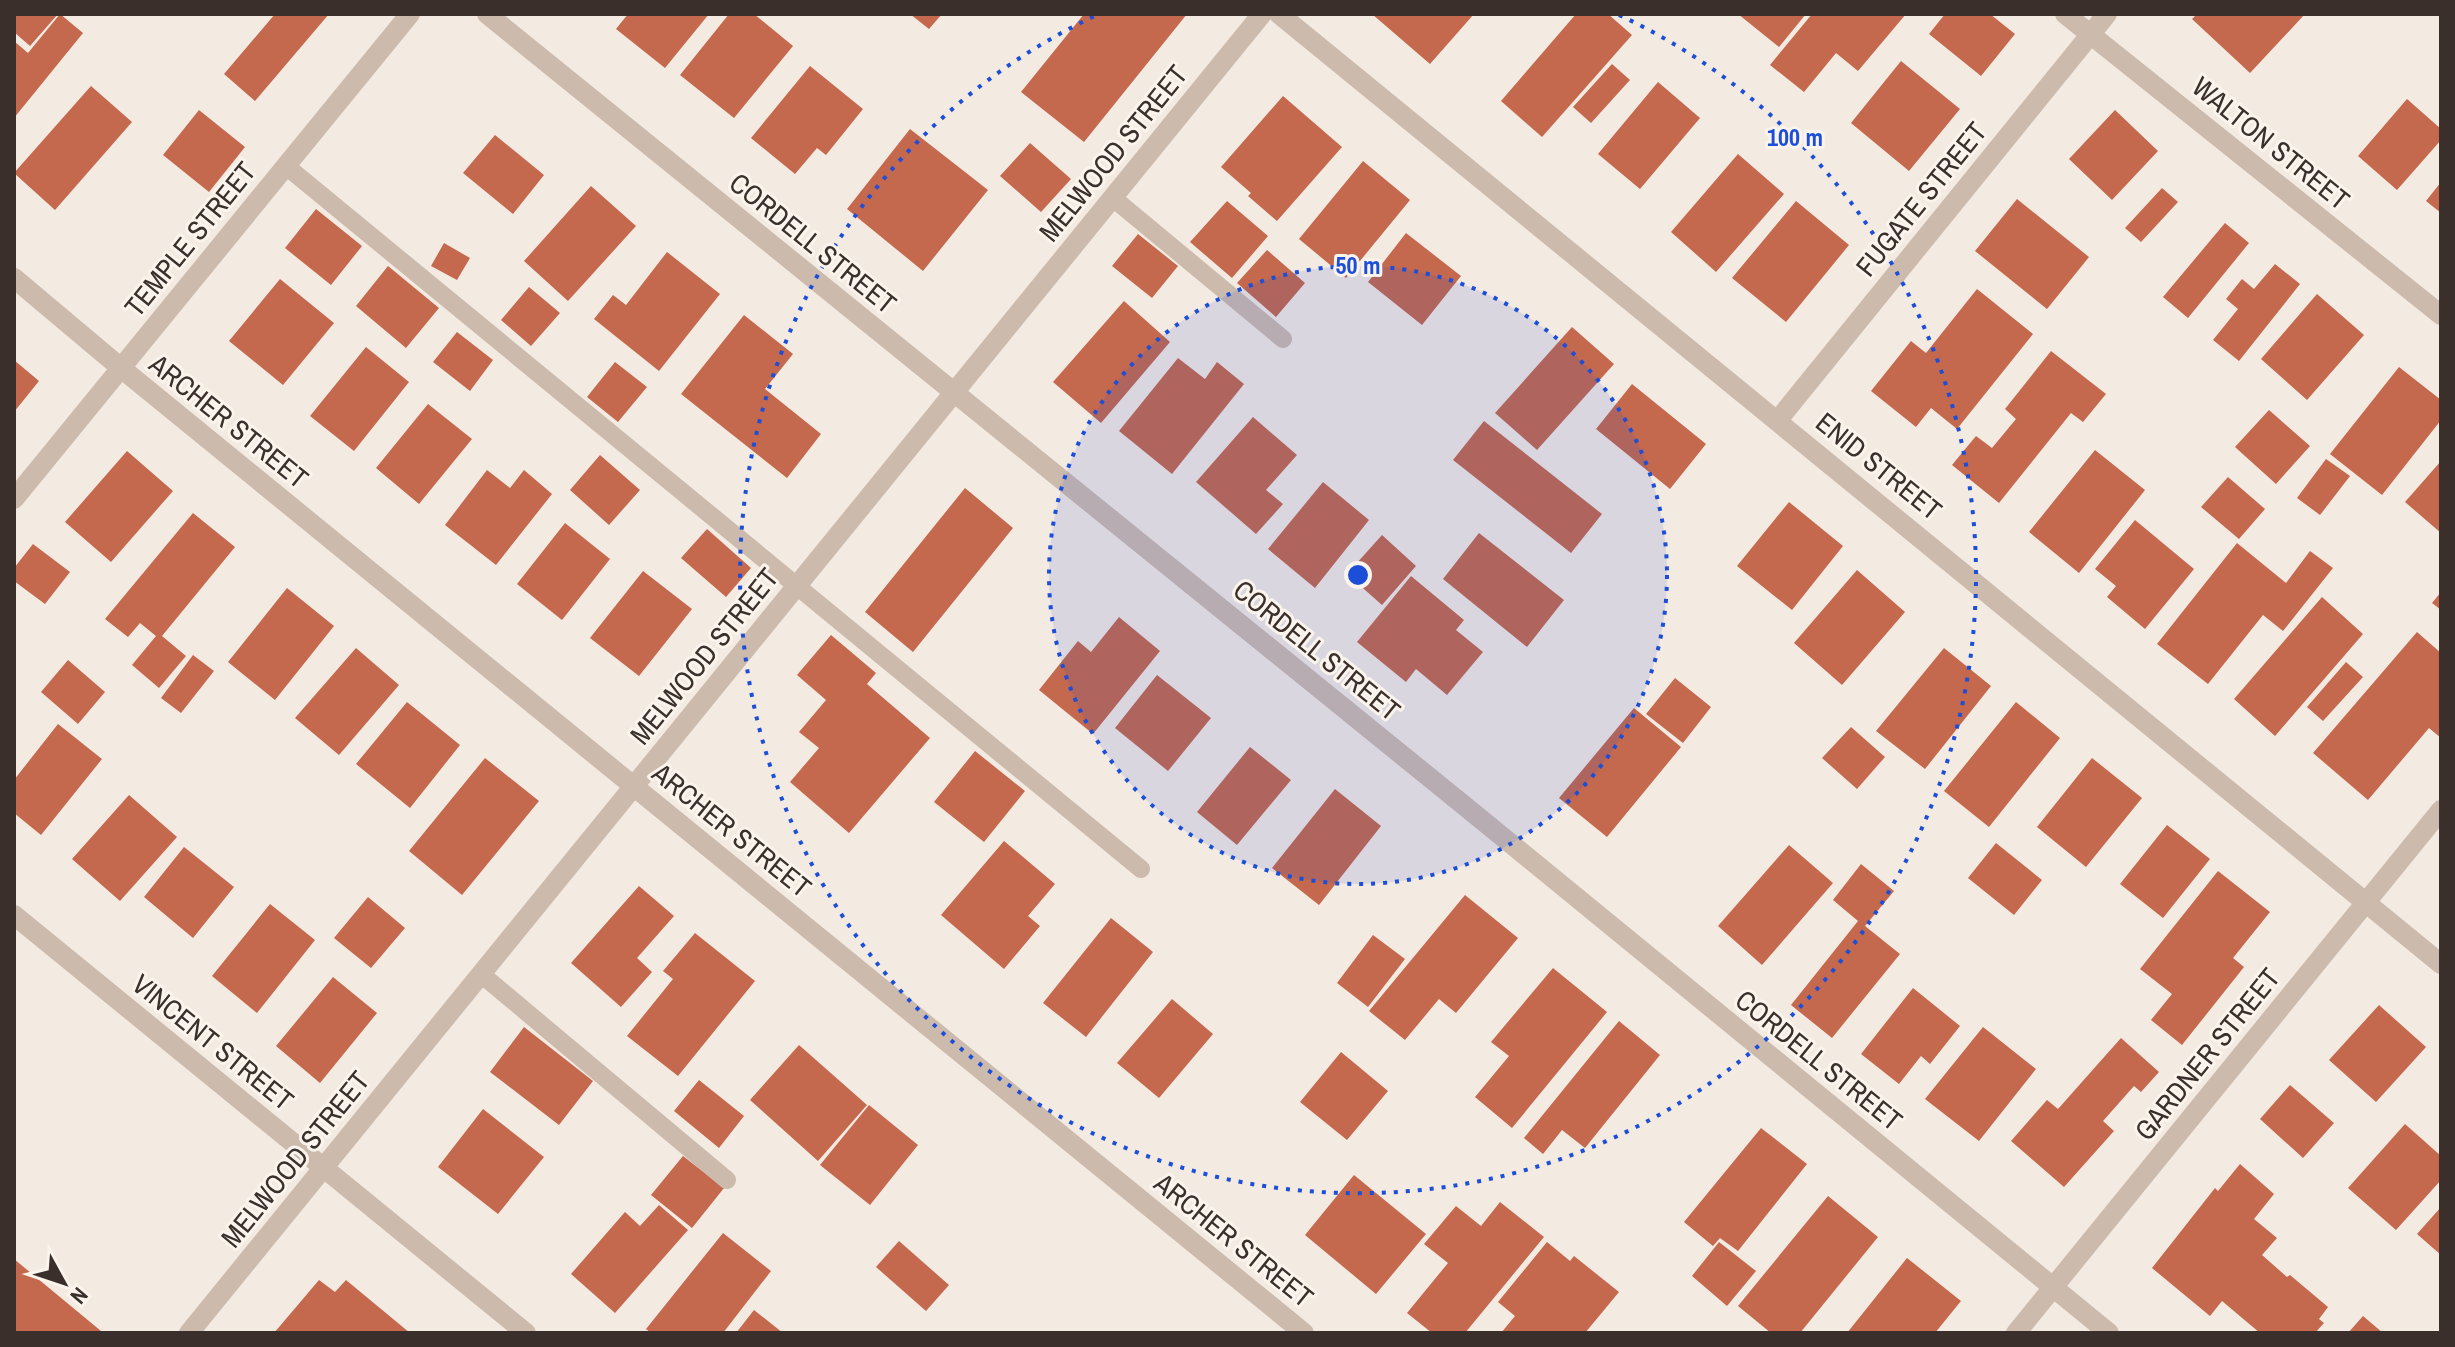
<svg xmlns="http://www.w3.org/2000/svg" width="2455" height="1347" viewBox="0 0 2455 1347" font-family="'Archivo Narrow',sans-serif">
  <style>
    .building { fill: #c4684e }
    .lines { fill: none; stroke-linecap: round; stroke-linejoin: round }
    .service { stroke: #ccbaac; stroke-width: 18 }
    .minor { stroke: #ccbaac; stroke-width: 20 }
    .ring { fill: none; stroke: #1d4ed8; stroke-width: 4; stroke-dasharray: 4 8 }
    .labels { text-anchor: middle; stroke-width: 6; stroke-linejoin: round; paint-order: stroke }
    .street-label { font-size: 28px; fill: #3a2f2b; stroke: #faf4ed }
    .centre { fill: #1d4ed8; stroke: #faf4ed; stroke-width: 4 }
    .ring-label { font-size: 24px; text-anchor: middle; font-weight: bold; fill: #1d4ed8; stroke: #faf4ed; stroke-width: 6; stroke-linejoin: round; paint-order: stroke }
  </style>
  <rect width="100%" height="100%" fill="#f3eae1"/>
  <path class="building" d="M14,14H58L30,46L14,32Z
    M60,14L83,33L14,118V41L28,53Z
    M275,14H329L255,101L224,74Z
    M628,14H709L665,68L616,29Z
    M729,14H754L793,46L734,118L680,75Z
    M910,14H942L929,29Z
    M1084,14H1187L1084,142L1021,92Z
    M1372,14H1474L1430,64Z
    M1576,14H1608L1632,35L1542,137L1501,101Z
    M1738,14H1806L1779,47Z
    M1812,14H1906L1858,71L1836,53L1804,92L1770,65Z
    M1945,14H1990L2015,34L1981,76L1929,34Z
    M2197,14H2305L2250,73L2192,19Z
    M1901,61L1960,109L1909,171L1851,123Z
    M1612,64L1630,80L1591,123L1573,107Z
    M810,66L863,109L826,155L817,148L795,174L751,138Z
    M1658,82L1700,118L1640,189L1598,154Z
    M91,86L132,122L55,210L14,173Z
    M1283,96L1342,147L1277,221L1248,196L1251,193L1221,167Z
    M2407,99L2441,129V140L2397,190L2358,156Z
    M199,110L245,147L209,192L163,155Z
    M2115,110L2158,151L2112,200L2069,159Z
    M910,129L988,190L923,271L847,209Z
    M495,135L544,175L513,214L463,173Z
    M1030,143L1071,179L1041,212L1000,176Z
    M1738,154L1784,194L1716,272L1671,232Z
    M1363,161L1410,200L1346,278L1299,239Z
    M2441,182V213L2426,201Z
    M591,186L636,226L568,301L524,261Z
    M2162,188L2178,202L2141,242L2125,228Z
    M2017,199L2089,257L2047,309L1975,251Z
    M1227,201L1268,236L1232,278L1190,242Z
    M1796,201L1849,245L1786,322L1732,278Z
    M316,209L362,246L331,285L285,248Z
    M2225,223L2249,243L2188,318L2163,297Z
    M1406,233L1461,276L1422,325L1368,282Z
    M1138,234L1178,266L1152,298L1112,266Z
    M444,243L470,258L457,280L431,266Z
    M1267,250L1305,283L1276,317L1237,283Z
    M667,252L720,294L659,371L594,319L613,295L626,305Z
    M2275,264L2300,284L2239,361L2213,340L2238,309L2226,299L2242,279L2254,289Z
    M388,266L439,308L406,348L356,306Z
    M280,279L334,323L283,385L229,341Z
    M529,287L560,313L531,346L501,320Z
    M1977,289L2033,334L1957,429L1931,408L1916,427L1871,391L1911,341L1926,353Z
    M2317,294L2364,335L2307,400L2261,359Z
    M1124,301L1170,342L1101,423L1053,382Z
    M744,315L793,354L765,389L821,434L787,478L681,394Z
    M1572,327L1614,364L1537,450L1495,413Z
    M457,332L493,360L470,391L433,362Z
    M366,347L409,382L354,451L310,416Z
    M2051,351L2106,394L2083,422L2071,413L1999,503L1952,465L1976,436L1992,448L2016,419L2005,409Z
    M1178,358L1205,379L1217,362L1244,384L1172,474L1119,431Z
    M14,360L39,381L14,412Z
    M615,362L647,387L618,422L587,397Z
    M2399,367L2441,400V420L2382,495L2330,454Z
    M1632,384L1706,444L1670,489L1596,429Z
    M428,404L472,439L419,504L376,468Z
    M2269,410L2310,446L2276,484L2235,447Z
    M1253,417L1297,455L1266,490L1283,504L1256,534L1196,482Z
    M1484,421L1602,514L1571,553L1453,460Z
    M2095,450L2145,490L2079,573L2029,532Z
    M127,451L173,491L111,562L65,522Z
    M600,455L640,490L609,525L570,490Z
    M2326,459L2350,476L2320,515L2297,498Z
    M2441,461V533L2405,502Z
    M487,470L510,488L524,470L552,494L496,565L445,525Z
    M2228,477L2265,509L2239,539L2201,507Z
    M1323,482L1369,520L1315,588L1268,549Z
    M965,488L1013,528L913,652L865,612Z
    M1789,502L1843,546L1792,610L1737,566Z
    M193,513L235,547L162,636L186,656L159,688L132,665L156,636L140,623L128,637L105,619Z
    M2135,520L2194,569L2145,629L2107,597L2116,586L2095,569Z
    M565,523L610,559L562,620L517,584Z
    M707,529L751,568L726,597L681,558Z
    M1479,533L1564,600L1527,647L1443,579Z
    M1382,535L1416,566L1382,605L1347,574Z
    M2237,543L2286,583L2310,551L2333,568L2283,631L2263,615L2208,684L2157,644Z
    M33,544L70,572L45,604L14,581V568Z
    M1857,570L1905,612L1842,685L1794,643Z
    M643,571L692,609L639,676L590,638Z
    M1411,576L1464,620L1456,630L1483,652L1447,695L1416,669L1406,682L1357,642Z
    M287,588L334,626L275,700L228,662Z
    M2441,592V610L2432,603Z
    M2322,597L2363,634L2275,736L2234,699Z
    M1119,617L1160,651L1093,734L1039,690L1078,641L1091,652Z
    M2417,632L2441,653V738L2429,728L2368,800L2313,753Z
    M831,635L876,673L867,684L930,738L849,833L790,782L819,748L799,732L826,700L797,675Z
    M356,648L399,685L339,755L295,718Z
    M1944,648L1991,686L1925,769L1876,731Z
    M193,655L214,671L181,713L161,698Z
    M68,660L105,692L78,724L41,692Z
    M2346,662L2363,677L2323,721L2307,707Z
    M1157,675L1211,718L1168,771L1115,728Z
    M1675,678L1711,707L1683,743L1646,714Z
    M407,702L460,745L410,808L356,764Z
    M2016,702L2060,738L1989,827L1944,791Z
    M1634,708L1681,747L1607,837L1559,798Z
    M58,724L102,759L41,835L14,813V780Z
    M1851,727L1885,757L1857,789L1822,758Z
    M1250,747L1291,780L1237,845L1197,812Z
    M975,751L1025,791L984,842L934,802Z
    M485,758L539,801L462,895L409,851Z
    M2092,758L2142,798L2086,867L2037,827Z
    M1335,789L1381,826L1319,905L1272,868Z
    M129,795L177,837L120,901L72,859Z
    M2167,825L2210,859L2163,918L2120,884Z
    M1004,841L1055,884L1028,916L1040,926L1004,969L941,915Z
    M1996,843L2042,880L2014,915L1968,878Z
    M1789,845L1833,883L1762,965L1718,926Z
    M184,847L234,887L193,938L144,897Z
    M1861,864L1894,891L1865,926L1900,954L1832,1038L1791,1005L1858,921L1833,900Z
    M2218,871L2270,912L2233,958L2244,967L2182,1045L2151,1020L2172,994L2140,969Z
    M639,886L674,916L637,958L652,972L621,1007L571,963Z
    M1465,895L1518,938L1456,1013L1439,999L1405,1040L1369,1011Z
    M368,897L405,928L371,968L334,938Z
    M270,904L315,940L257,1013L212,976Z
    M1111,918L1153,952L1086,1037L1043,1003Z
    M695,933L755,981L678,1076L627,1036L673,979L663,971Z
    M1373,935L1405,959L1368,1007L1337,983Z
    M1553,968L1607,1012L1512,1128L1475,1097L1509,1056L1491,1042Z
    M333,977L377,1013L320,1083L276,1046Z
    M1913,988L1960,1026L1930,1064L1921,1056L1899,1084L1861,1054Z
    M1172,999L1213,1034L1159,1098L1117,1063Z
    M2379,1005L2426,1047L2376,1102L2329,1060Z
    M1619,1021L1660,1055L1585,1148L1562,1130L1543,1154L1524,1138Z
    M524,1027L593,1081L559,1125L490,1072Z
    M1983,1027L2036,1069L1979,1141L1925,1099Z
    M2121,1038L2159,1072L2141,1092L2134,1086L2103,1121L2114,1131L2064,1187L2011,1141L2047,1100L2058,1109Z
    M799,1045L867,1105L818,1161L750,1100Z
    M1341,1052L1388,1091L1347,1140L1300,1102Z
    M699,1080L744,1116L719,1148L674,1111Z
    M2290,1085L2334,1123L2303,1158L2260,1119Z
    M869,1105L918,1145L870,1205L820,1165Z
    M483,1109L544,1157L498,1214L438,1167Z
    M2405,1124L2441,1156V1180L2396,1230L2348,1188Z
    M1761,1128L1807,1164L1738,1251L1720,1238L1713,1246L1684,1222Z
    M683,1156L724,1188L692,1228L651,1195Z
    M2240,1164L2274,1194L2254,1219L2277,1238L2262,1255L2287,1277L2290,1275L2328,1307L2319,1319L2324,1323L2315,1333H2260L2222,1301L2210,1316L2152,1268L2215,1188L2218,1191Z
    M1354,1175L1426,1234L1376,1294L1305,1235Z
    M1828,1196L1878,1237L1800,1333H1771L1738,1306Z
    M1500,1202L1544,1237L1465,1333H1432L1407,1313L1448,1263L1424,1244L1456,1206L1481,1226Z
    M659,1205L688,1230L615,1313L571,1274L625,1212L640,1226Z
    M2441,1207V1255L2417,1234Z
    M723,1233L771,1271L723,1333H651L646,1329Z
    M899,1241L949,1285L926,1311L876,1267Z
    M1547,1242L1570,1261L1574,1256L1619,1292L1585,1333H1501L1515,1316L1498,1302Z
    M1719,1242L1756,1271L1727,1306L1692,1276Z
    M1907,1258L1961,1301L1935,1333H1847Z
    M14,1259L101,1331L99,1333H14Z
    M319,1280L335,1292L346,1280L410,1333H274Z
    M754,1310L783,1333H736Z
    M2363,1316L2383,1333H2348Z"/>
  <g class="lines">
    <path class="service" d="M286,166L1141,869
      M1113,198L1283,339
      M481,974L727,1180"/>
    <path class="minor" d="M487,14L1466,807L2109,1333
      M1279,14L2441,964
      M2065,14L2441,315
      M14,278L121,368L1304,1333
      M1778,420L2107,14
      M14,499L410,14
      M14,915L526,1333
      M189,1333L1262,14
      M2016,1333L2441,810"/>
  </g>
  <circle cx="1358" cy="575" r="309" fill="#1d4ed8" fill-opacity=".12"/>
  <g class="ring">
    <circle cx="1358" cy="575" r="309"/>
    <path d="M1619 15A618 618 0 1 1 1097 15"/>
  </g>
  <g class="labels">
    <g class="street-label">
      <text transform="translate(2271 143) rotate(39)" y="10">WALTON STREET</text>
      <text transform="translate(1113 153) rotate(-51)" y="10">MELWOOD STREET</text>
      <text transform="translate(1921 199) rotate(-51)" y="10">FUGATE STREET</text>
      <text transform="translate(190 239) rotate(-51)" y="10">TEMPLE STREET</text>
      <text transform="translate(813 243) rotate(39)" y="10">CORDELL STREET</text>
      <text transform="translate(229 421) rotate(39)" y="10">ARCHER STREET</text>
      <text transform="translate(1879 466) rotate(39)" y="10">ENID STREET</text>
      <text transform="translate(1317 650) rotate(39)" y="10">CORDELL STREET</text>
      <text transform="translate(704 656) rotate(-51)" y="10">MELWOOD STREET</text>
      <text transform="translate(732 830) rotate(39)" y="10">ARCHER STREET</text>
      <text transform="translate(213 1042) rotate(39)" y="10">VINCENT STREET</text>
      <text transform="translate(2207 1054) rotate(-51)" y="10">GARDNER STREET</text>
      <text transform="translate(1819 1060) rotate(39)" y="10">CORDELL STREET</text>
      <text transform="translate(295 1159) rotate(-51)" y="10">MELWOOD STREET</text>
      <text transform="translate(1234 1240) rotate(39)" y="10">ARCHER STREET</text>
    </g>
  </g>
  <circle cx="1358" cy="575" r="12" class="centre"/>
  <g class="ring-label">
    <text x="1795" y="146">100 m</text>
    <text x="1358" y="274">50 m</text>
  </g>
  <rect width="2455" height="1347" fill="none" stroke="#3a2f2b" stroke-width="32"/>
  <g transform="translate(64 1283) rotate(130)" stroke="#faf4ed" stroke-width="6" paint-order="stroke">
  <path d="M0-6L14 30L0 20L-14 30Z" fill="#3a2f2b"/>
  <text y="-12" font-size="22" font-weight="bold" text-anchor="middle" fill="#3a2f2b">N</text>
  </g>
</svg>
